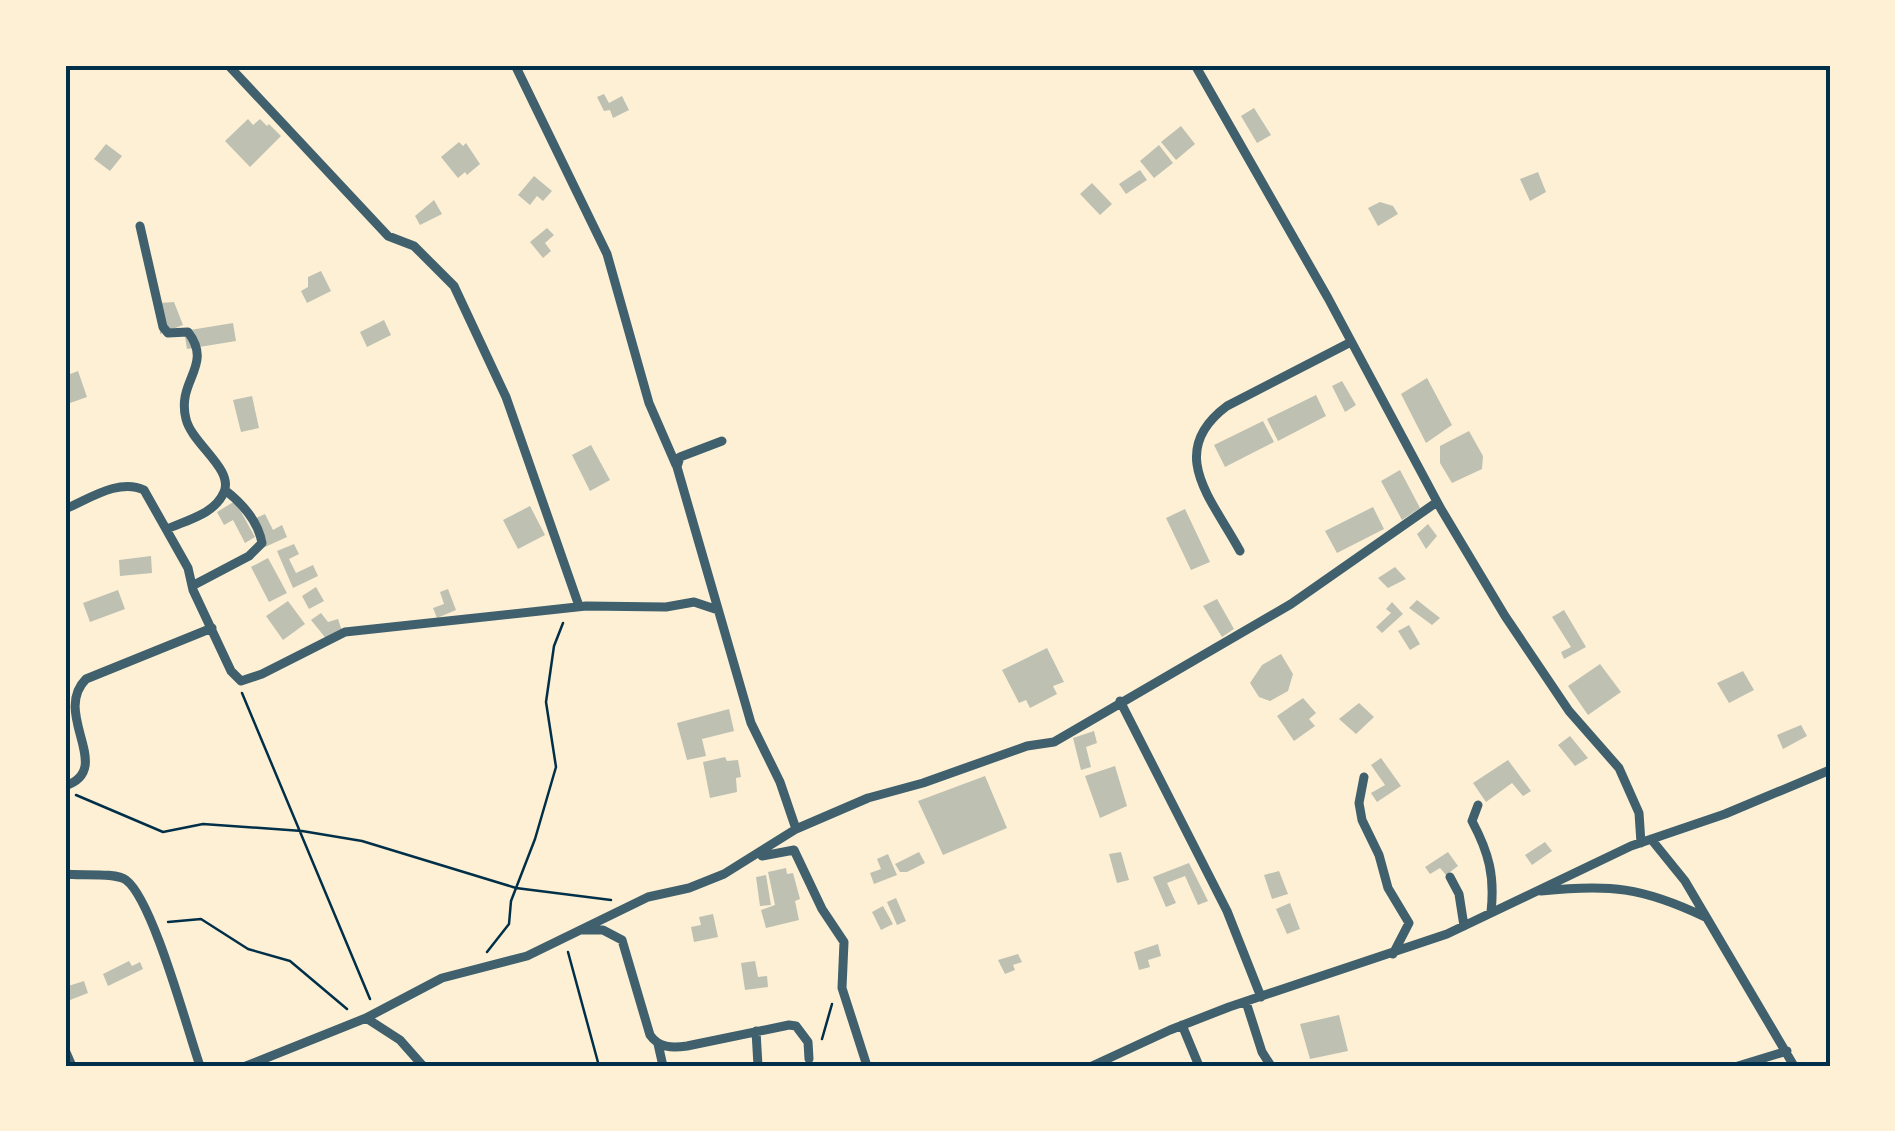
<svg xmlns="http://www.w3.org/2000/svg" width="1895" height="1131" viewBox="0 0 1895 1131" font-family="'Source Serif 4',serif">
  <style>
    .building { fill: #bec0b2 }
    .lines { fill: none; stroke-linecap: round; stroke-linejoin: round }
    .path { stroke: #003049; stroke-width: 2.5 }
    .minor { stroke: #3f606c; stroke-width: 9 }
    .neatline { fill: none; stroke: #003049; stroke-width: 4 }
  </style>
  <rect width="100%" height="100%" fill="#fdf0d5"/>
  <path class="building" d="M604,94L609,103L622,96L629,110L613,118L610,110L604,111L597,97Z
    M1254,108L1271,135L1257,143L1241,116Z
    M248,119L253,125L260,119L267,126L269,124L281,136L250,167L225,141Z
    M1181,126L1195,144L1176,160L1161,142Z
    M459,142L463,146L466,143L480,164L467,175L465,172L458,178L441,157Z
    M106,144L122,156L110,171L94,159Z
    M1159,145L1173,163L1154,178L1140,161Z
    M1140,170L1147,180L1126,194L1119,184Z
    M1538,172L1546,192L1530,201L1520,179Z
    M534,176L552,191L543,201L537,196L530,205L518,195Z
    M1092,183L1112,204L1100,215L1080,194Z
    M434,200L442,214L420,225L415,216Z
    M1380,202L1393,206L1398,214L1378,226L1368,208Z
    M547,228L554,235L545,243L551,251L543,258L530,242Z
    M321,271L331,291L307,303L301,291L308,287V277Z
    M174,302L183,325L160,334L159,303Z
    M384,320L391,335L367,347L360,332Z
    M233,323L236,341L187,349L184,331Z
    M78,371L87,397L70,403L68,397L65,398V376Z
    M1427,378L1452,425L1426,443L1401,394Z
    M1342,381L1356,405L1345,412L1332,386Z
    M1316,395L1326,416L1278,441L1267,419Z
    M252,396L259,428L241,432L233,400Z
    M1263,421L1274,442L1225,467L1214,445Z
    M1469,431L1483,456L1482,469L1452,483L1440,463V446Z
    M591,445L610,480L590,491L572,455Z
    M1400,470L1420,508L1402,520L1381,481Z
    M235,501L255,537L245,543L233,520L224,525L217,512Z
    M530,506L545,535L518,549L503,520Z
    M1373,507L1384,529L1337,553L1325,531Z
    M1185,509L1210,562L1191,570L1166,518Z
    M265,514L273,530L282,525L287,537L265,547L252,520Z
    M1428,524L1437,536L1426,549L1417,534Z
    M294,544L299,554L289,559L296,573L313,565L318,576L293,588L277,551Z
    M151,556L152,573L120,576L119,560Z
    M268,558L287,593L269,602L251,567Z
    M1395,567L1406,579L1388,588L1378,578Z
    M316,587L324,601L309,609L302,596Z
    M448,589L456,610L437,618L433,608L444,604L440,592Z
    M118,590L125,609L90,622L83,603Z
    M1217,599L1234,629L1222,637L1203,606Z
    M1417,600L1440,618L1432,625L1409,608Z
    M288,601L305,624L283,640L266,616Z
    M1392,602L1403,614L1382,633L1376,627L1391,613L1386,609Z
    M1564,610L1586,647L1564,659L1561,652L1571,647L1552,617Z
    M321,613L328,622L338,619L342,631L328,641L311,620Z
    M1409,625L1420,644L1410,650L1398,631Z
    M1047,648L1064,682L1053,686L1057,694L1030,708L1026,700L1019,703L1002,670Z
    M1281,654L1293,674L1288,691L1270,701L1259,697L1250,683L1262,665Z
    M1600,664L1621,692L1588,715L1568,686Z
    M1743,671L1754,690L1729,703L1717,683Z
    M1303,698L1316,713L1309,719L1315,726L1294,741L1277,716Z
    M1359,703L1374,717L1356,734L1339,719Z
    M729,709L734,731L702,739L706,756L687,760L677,723Z
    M1801,725L1807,736L1783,749L1777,735Z
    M1094,731L1097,743L1086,747L1091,767L1081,770L1073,738Z
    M1570,736L1588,758L1575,766L1558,745Z
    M725,757L727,761L738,760L741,777L736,778L737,792L710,798L703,762Z
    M1381,758L1401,786L1377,802L1371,793L1385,785L1371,765Z
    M1508,760L1531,791L1523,796L1512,783L1486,802L1473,783Z
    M1115,766L1127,806L1100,818L1085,776Z
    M985,776L1007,828L943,855L918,801Z
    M1545,842L1552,851L1532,865L1525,855Z
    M919,852L925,863L907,872H900L895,864Z
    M1121,852L1129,880L1117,883L1109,854Z
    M1448,852L1458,866L1446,875L1440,868L1430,874L1425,867Z
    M888,854L897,875L874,884L870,873L881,869L877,859Z
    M1189,863L1208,901L1198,905L1185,876L1167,883L1176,903L1166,907L1153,877Z
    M786,868L787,874L793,873L800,899L795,901L799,920L766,928L761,910L775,905L768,872Z
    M1279,871L1288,894L1272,899L1264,875Z
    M766,875L771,905L760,906L756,877Z
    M896,898L906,921L897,925L887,902Z
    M1290,903L1300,929L1287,934L1276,909Z
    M883,906L893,924L881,930L872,912Z
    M713,914L718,937L694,942L691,927L701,925L699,917Z
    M1158,944L1161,956L1148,960L1150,967L1139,970L1134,952Z
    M1018,954L1022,962L1013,965L1015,970L1005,974L998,960Z
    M129,961L132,966L140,962L143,969L108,986L103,974Z
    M755,961L758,977L767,976L768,987L745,990L741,963Z
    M84,981L88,993L65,1002V987Z
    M1339,1015L1348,1051L1310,1059L1300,1024Z"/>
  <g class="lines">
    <path class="path" d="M242,693L370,999
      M76,795L163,832L203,824L302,831L362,841L516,888L611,900
      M168,922L201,919L248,949L290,961L347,1009
      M487,952L509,924L511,901L535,839L556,767L546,702L554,646L563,623
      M568,952L599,1066
      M822,1039L832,1004"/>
    <path class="minor" d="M228,65L388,236L414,246L454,286L506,397L579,606
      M515,65L607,254L649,403L676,465
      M1195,65L1328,298L1441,509L1505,616L1569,711L1619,768L1639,813L1641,843
      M140,226L163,327L168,333L188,332C214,366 176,380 186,419C192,444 234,469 224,492C215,514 187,520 167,529
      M722,441L680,457L677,467L751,723L780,782L796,829
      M65,509C89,499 119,478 144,490L188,568L193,590L231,671L241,681L262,674L345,632L586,606L666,607L694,602L718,610
      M1240,551C1212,499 1165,452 1227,406L1351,342
      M192,586L249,556L262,543C258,521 243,504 225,490
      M1120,701L1227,911L1261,997
      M1364,777L1359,803L1362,820L1379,855L1388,888L1409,923L1393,954
      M65,786C116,769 51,714 86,679L212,628
      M1478,805L1472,821C1489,853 1495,876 1491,912
      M1651,839L1685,881L1794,1066
      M762,856L794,850L822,909L844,942L842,988L867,1066
      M65,874C79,876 116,872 126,880C153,900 187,1029 200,1066
      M1450,877L1459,894L1464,926
      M1541,891C1610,884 1642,887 1705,917
      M583,930H603L622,940L650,1035C659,1048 672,1048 687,1046L789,1025L796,1026L808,1042L809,1059
      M1246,1002L1262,1052L1271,1066
      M366,1018L400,1040L423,1066
      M1182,1025L1199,1066
      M756,1031L758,1066
      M658,1044L663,1066
      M65,1050L72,1066
      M246,1066L366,1018L442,978L527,956L648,897L689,888L724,874L796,829L868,798L923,783L1027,746L1054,742L1291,604L1437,502
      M1092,1066L1170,1030L1229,1007L1447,934L1631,846L1725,814L1830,770
      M1738,1066L1787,1051"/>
  </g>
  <rect width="1895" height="1131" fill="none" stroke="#fdf0d5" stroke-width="135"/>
  <rect x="68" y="68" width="1760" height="996" class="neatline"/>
</svg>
